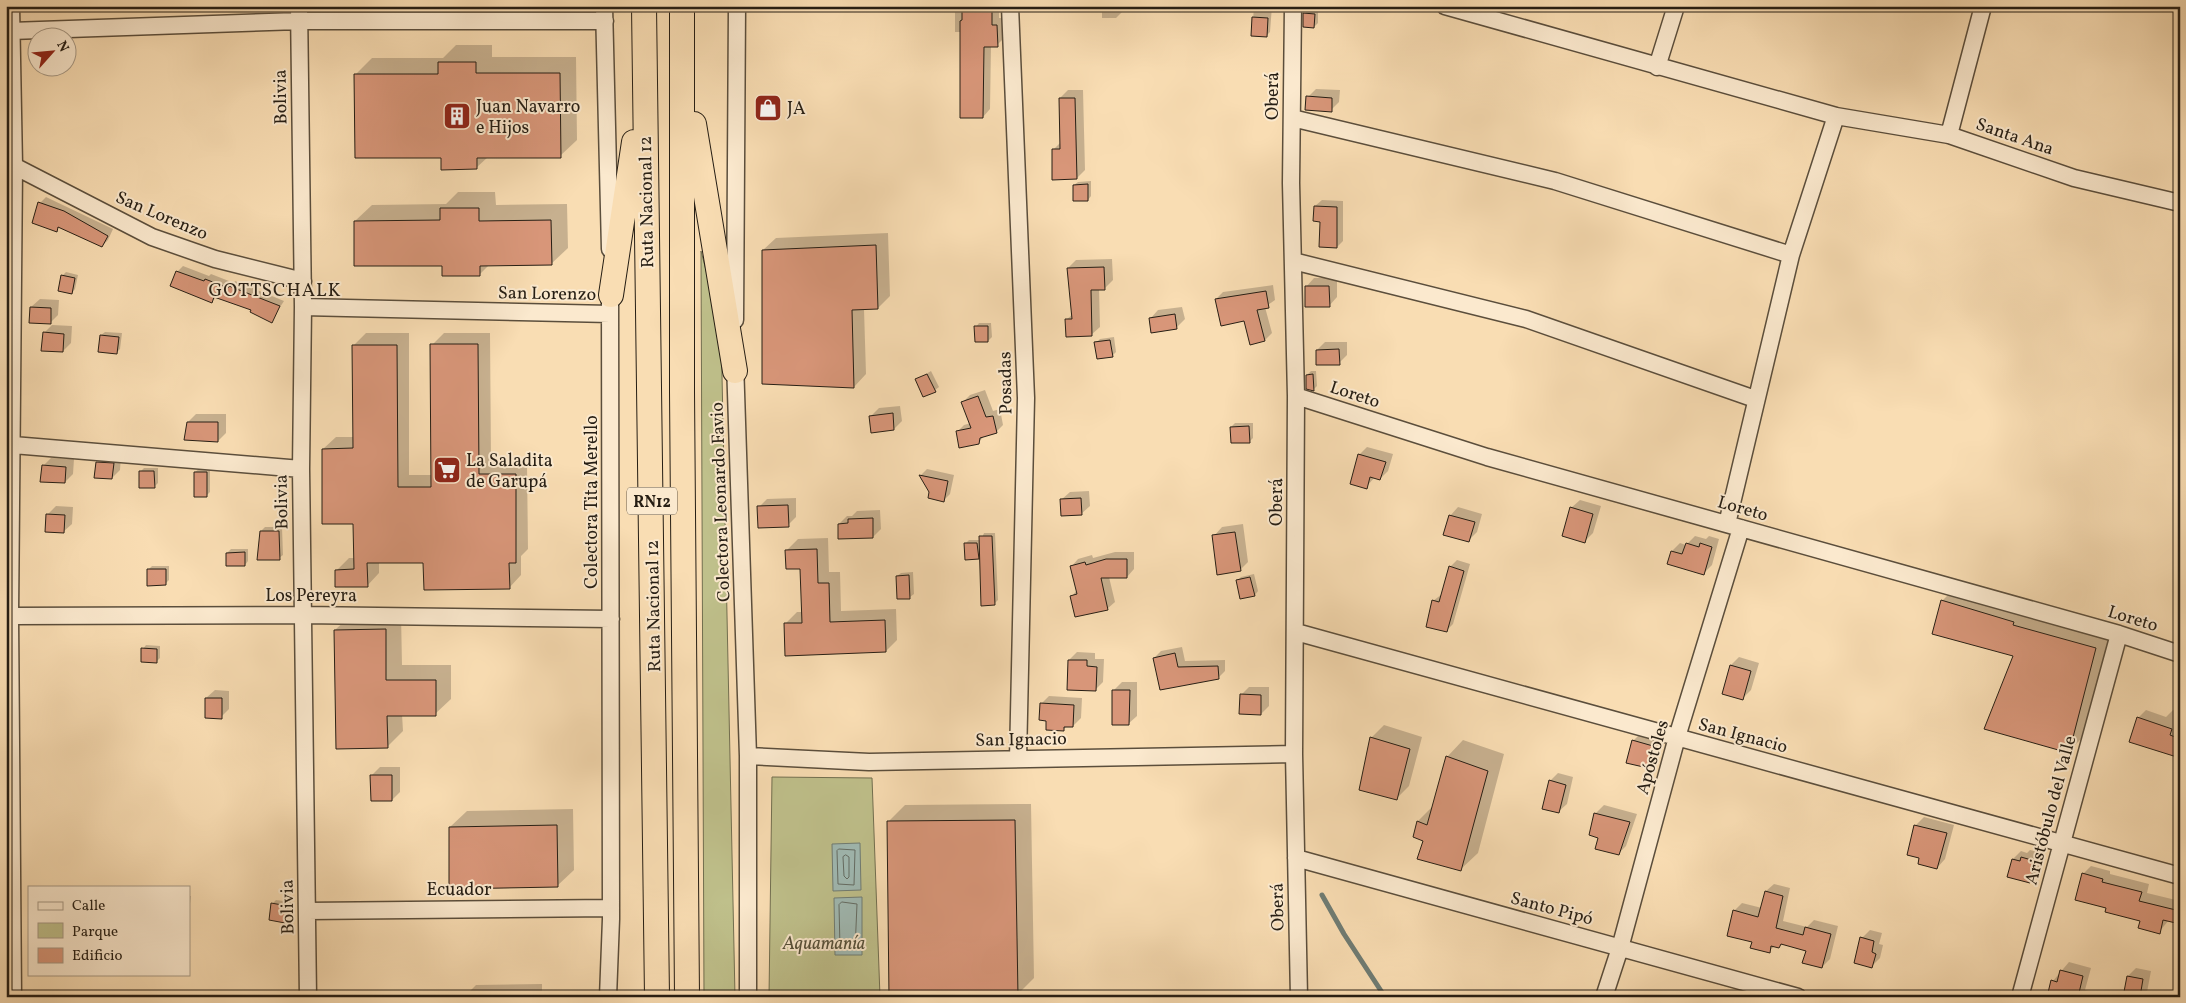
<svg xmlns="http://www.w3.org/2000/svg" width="2186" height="1003" viewBox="0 0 2186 1003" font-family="Vollkorn,serif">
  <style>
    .green { fill: #bfc08b; stroke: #726f50 }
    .water { fill: #a0bab4; stroke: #6f7c74 }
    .shadow { fill: #0003 }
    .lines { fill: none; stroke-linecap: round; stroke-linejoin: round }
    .shore { stroke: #636c64; stroke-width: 1 }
    .stream { stroke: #6f7c74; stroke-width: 5 }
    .building { fill: #d89679; stroke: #261e14 }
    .minor-casing { stroke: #5b4e3c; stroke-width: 19 }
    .highway-casing { stroke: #261e14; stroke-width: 26 }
    .minor { stroke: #fbe9ce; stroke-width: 16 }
    .highway { stroke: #f9ddb3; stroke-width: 24 }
    .labels { text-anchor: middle; stroke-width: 4; stroke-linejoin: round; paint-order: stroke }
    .shield { fill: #fbe9ce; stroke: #665b4c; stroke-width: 1 }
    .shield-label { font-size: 16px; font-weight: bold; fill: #261e14 }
    .street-label { font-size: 18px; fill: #261e14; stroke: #fbe9ce }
    .poi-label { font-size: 18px; fill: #261e14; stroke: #fbe9ce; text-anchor: start }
    .park-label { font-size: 18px; font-style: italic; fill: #544f38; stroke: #fbe9ce }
    .neighbourhood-label { font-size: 19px; letter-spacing: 1px; fill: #261e14; stroke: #fbe9ce }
  </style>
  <rect width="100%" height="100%" fill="#f9ddb3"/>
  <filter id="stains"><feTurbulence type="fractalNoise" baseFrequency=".004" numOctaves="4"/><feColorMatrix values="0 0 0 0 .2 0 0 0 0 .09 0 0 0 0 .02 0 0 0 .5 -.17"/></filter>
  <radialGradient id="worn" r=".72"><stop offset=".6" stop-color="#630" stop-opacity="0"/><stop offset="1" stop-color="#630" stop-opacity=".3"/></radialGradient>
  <path class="green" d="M701,251L721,328L735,997H704Z
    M772,777L872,778L880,997H769Z"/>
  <path class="water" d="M860,843L861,890L833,891L832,844Z
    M862,897V955H835L834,898Z"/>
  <path class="shadow" d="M955,6H999V18H1004V38L997,45H991L990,109L983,117L961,32H955Z
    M1102,6H1122L1123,11L1116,18H1102Z
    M1254,6H1272L1270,32L1266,36L1252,35Z
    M1308,10L1318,11V23L1314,27L1304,14Z
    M456,45H492V57H576L577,140L560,156L488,157L476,168L442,157L355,75L372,58H443Z
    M1316,89L1340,90L1339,102L1331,110L1308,97Z
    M1068,90H1083L1085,170L1077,178L1053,150L1061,142L1060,98Z
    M1091,181V196L1088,200L1074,185L1078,182Z
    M458,192H495L496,205L567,204L568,248L551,264H490L480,274L443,265L355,221L372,205L446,204Z
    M46,197L113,229L108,240L102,246L60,226L56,230L40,203Z
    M1322,200L1343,201V241L1337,247L1321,221L1315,220V206Z
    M888,233L890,296L878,308L864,309L866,374L854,387L763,250L776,238Z
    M1112,259L1113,280L1104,289H1099L1100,327L1091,335L1066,320L1073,314L1068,268L1076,260Z
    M183,266L209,276L211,274L234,283L235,281L284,301L271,321L253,309L217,297L212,301L177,272Z
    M66,272L78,275L75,289L72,293L62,276Z
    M1314,278H1337V297L1329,306L1306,287Z
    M1273,285L1275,300L1265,307L1272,333L1265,340L1245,319L1216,299L1223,292Z
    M40,299L59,300L58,315L50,323L31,307Z
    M1182,307L1185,319L1176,328L1150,319L1158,310Z
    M979,323H991L992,337L988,341L976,327Z
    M52,325L72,326L71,343L63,351L44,333Z
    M105,332L122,333L120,349L117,352L101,335Z
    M366,333H409V475H432V345L444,333H490L491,463H527L528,549L521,556V575L509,588L424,562H379V573L367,586L337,570L349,558H355V523L323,449L336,437H354V345Z
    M1114,337L1116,352L1112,356L1096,343L1100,339Z
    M1325,342H1347V355L1339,363L1317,350Z
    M931,371L939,387L935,390L916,380Z
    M1311,371H1316L1317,386L1313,390L1307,375Z
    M985,390L993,411L1000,409L1003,425L996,432L985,435L978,443L957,432L964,425L971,423L963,402L970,395Z
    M900,406L902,421L894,429L871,416L879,408Z
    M196,414H226V433L218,441L188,422Z
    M1235,423H1253V438L1249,442L1231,427Z
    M1367,447L1393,454L1388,471L1380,479L1375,477L1366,487L1359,455Z
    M105,454L121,456L120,470L112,478L97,463Z
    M51,458L74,459L73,474L65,482L43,466Z
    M144,468H158V483L154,487L140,472Z
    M210,468V492L206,496L195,472L199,469Z
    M927,469L954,475L950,494L944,500L930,492L921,475Z
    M1089,491L1090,506L1081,514L1061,500L1070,492Z
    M796,498V517L788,525L759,507L767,499Z
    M1580,500L1601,506L1593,533L1585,541L1571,508Z
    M56,506L73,507L72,524L63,532L48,514Z
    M1458,507L1482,514L1477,532L1469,540L1450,516Z
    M880,510L881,529L873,537L839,524L847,516H852L857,511Z
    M1243,524L1248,562L1240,570L1214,536L1222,527Z
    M265,527H282L283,555L279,558L261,531Z
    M984,533H995L998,600L994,604L981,555L978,558L965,544L969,540H981Z
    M1695,536L1706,539L1709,536L1719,539L1712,565L1704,573L1672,551L1680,543L1686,545Z
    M828,538L829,572H840L841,611L896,609L897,640L886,651L785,624L797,612H803L801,568L786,551L798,539Z
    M231,549H248V561L245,565L227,553Z
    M1115,552H1134V569L1127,577H1109L1115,602L1107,609L1072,596L1077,590L1071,567L1078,559L1092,555L1093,558Z
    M1457,560L1470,564L1453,624L1446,631L1433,601L1442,594L1450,567Z
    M152,566H169V580L165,584L148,570Z
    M913,572L914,594L910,597L897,576L901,573Z
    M1254,574L1258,591L1255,595L1241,598L1237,581L1241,577Z
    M1958,585L2111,633L2084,736L2069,751L2015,655L1942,601Z
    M401,614L402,665H451V699L435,714H402L403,731L387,747L335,630L351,615Z
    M146,645L160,646V658L156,662L143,649Z
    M1182,647L1185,661L1225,660V671L1218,678L1161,688L1154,658L1161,651Z
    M1077,652L1095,653V659H1104L1103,682L1095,690L1069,660Z
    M1739,657L1759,663L1751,690L1743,698L1731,665Z
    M1122,682H1137V716L1128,724L1114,690Z
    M1249,687H1269V706L1261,714L1241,695Z
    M215,690L229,691V709L221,717L206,698Z
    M1049,696L1082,698L1081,718L1073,726H1067L1063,730L1047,719L1041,704Z
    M2146,710L2166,717L2173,710L2180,712V754L2138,718Z
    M1384,725L1422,737L1409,786L1397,798L1371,738Z
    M1641,733L1661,738L1655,759L1647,767L1633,741Z
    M1463,740L1504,754L1478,853L1461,869L1425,840L1414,836L1418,821L1434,805L1447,757Z
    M380,767H400V792L392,800L372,775Z
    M1558,773L1573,777L1567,804L1558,812L1550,781Z
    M1031,804L1034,978L1017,995L888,822L905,805Z
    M1604,805L1637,814L1626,846L1618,854L1600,837L1590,834L1596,813Z
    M573,809L574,870L557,886L450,827L467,811Z
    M1924,817L1954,825L1945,859L1937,868L1921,857L1908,854L1916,825Z
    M2030,850L2043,853L2037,874L2029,882L2013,859L2021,851L2027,853Z
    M2091,866L2110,871V874L2149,884L2147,893L2180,901V923L2169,920L2159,932L2141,920L2107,907L2083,874Z
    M1774,884L1790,888L1783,921L1807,927L1814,920L1838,926L1830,959L1822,967L1807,950L1783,943L1779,947L1775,946L1769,951L1753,941L1734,911L1742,903L1762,908L1766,891Z
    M189,896H191L189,912Z
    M276,900L291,902L288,918L285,922L273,903Z
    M1870,930L1882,933L1879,944L1883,945L1880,958L1872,966L1862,938Z
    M2069,962L2091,968L2085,990L2109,997H2048L2053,981Z
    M2136,968L2151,971L2147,992L2142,997H2124L2128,976Z
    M542,984V997H464L476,985Z"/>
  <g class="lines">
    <path class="shore" d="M839,849L855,850L854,885L838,884L837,851Z
      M846,855L849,857V877L847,879L844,876L843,857Z
      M842,902L857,904L855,950L840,948L839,905Z"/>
    <path class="stream" d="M1322,895L1344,934L1385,997"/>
  </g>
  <path class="building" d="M962,6H992V25H997L998,47H984L983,118H960V21L962,20Z
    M1303,13L1315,14L1314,28L1303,27Z
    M1252,17L1268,18L1267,37L1251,36Z
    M438,62H476V73H560L561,158H477V169L441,170V158H355L354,74H438Z
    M1306,96L1332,98V112L1305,110Z
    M1059,98H1075L1077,179L1052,180V149H1060Z
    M1088,184V201H1073V185Z
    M38,202L64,211L108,236L102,247L58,227L57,232L32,223Z
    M1314,206L1337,207V248L1319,247L1320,222L1313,221Z
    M440,208H479V221L551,220L552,265L480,266V276H442V266H354V221L440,220Z
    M876,245L878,309L852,310L854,388L762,384V250Z
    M1104,267L1105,290H1091L1092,336L1066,337L1065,319H1072L1067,268Z
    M176,271L204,281L205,279L228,288L229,286L280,306L272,323L250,312L251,310L214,297L212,303L170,286Z
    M61,275L75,278L72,294L58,291Z
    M1305,286H1329L1330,307H1305Z
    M1266,291L1269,308L1257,310L1265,341L1250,345L1244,321L1221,326L1215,299Z
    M30,307L51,308V324L29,323Z
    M1175,314L1177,329L1151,333L1149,318Z
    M974,326H988V342H975Z
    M43,332L64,334L63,352L41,351Z
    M100,335L119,337L117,354L98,352Z
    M1110,340L1113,357L1097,359L1094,342Z
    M430,344H478L479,474H516V563H509L510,589L424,590L423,563H367L368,587H335V570L354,569L353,524H322V449L353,448L352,345H397L398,487H431Z
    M1339,349L1340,365H1316V350Z
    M927,374L936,392L923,397L915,379Z
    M1313,374L1314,391L1306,389V375Z
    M978,396L986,417L993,416L997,433L980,438L979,444L959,448L956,431L971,428L961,402Z
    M893,413L894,430L871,433L869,416Z
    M187,422H218V442L184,440Z
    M1249,426L1250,443H1231L1230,427Z
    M1358,454L1386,462L1380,480L1370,477L1367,489L1350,484Z
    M96,462L114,463L112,479L94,478Z
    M42,465L66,467L65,483L40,482Z
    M139,471H154L155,488H139Z
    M194,472H207V497H194Z
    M919,475L948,481L944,502L928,498L929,492Z
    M1081,498L1082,515L1061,516L1060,499Z
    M788,505L789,527L758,528L757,506Z
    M1570,507L1593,514L1585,543L1562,536Z
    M46,514L65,515L64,533L45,532Z
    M1449,515L1475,522L1469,542L1443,535Z
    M873,518V538L838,539V524L848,523V519Z
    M260,531H279L280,560H257Z
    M1235,532L1241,571L1217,575L1212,535Z
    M979,536H992L995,605L981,606Z
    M964,543H977L979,559L965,560Z
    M1686,543L1699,547L1700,543L1712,547L1704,575L1667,564L1671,551L1682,554Z
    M817,549L818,583H829L830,622L885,620L886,652L785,656L784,623H802L800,569H786L785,550Z
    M245,552V566H226V553Z
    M1106,559H1127V578H1101L1108,610L1075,617L1070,596L1077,594L1070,566L1085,562L1086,565Z
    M1449,566L1464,571L1447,632L1426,627L1432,600L1439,602Z
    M147,569H166V585L147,586Z
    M909,575L910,599H897L896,576Z
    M1250,577L1255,596L1240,599L1236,580Z
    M1941,600L2014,622L2013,625L2096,648L2069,753L1984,729L2013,656L1932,634Z
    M386,629V680H436V716H387L388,748L336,749L334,630Z
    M141,648L157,649V663L141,662Z
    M1175,653L1178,667L1218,666L1219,679L1160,690L1153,658Z
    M1068,660H1087V666L1097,667L1096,691L1067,690Z
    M1730,665L1751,671L1743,700L1722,694Z
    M1112,690H1130L1129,725H1112Z
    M1240,694L1261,695V715L1239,714Z
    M205,698H222V719L205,718Z
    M1040,703L1074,705L1073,727H1064V731L1046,730V721L1039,720Z
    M2137,717L2172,729L2170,735L2180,739V758L2129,742Z
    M1370,737L1410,749L1397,800L1359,790Z
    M1632,740L1653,746L1648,768L1626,763Z
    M1446,756L1488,771L1461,871L1417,859L1423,841L1413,837L1417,821L1427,825Z
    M370,775H392V801H371Z
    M1549,780L1566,785L1559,813L1542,809Z
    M1594,813L1630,822L1619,855L1595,849L1598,838L1589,835Z
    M1015,820L1018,996L889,997L887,821Z
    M557,825L558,887L449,889V827Z
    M1914,825L1947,833L1937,869L1918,864L1919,858L1907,855Z
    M2021,857L2035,861L2030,883L2007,877L2012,859L2020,861Z
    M2082,873L2103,879L2102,882L2142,892L2139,901L2180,911V924L2163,920L2160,934L2138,928L2140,921L2105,912L2106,908L2075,900Z
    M1765,891L1783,896L1776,928L1803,935L1805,927L1831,934L1822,968L1802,963L1806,951L1781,944L1779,948L1771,946L1770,953L1750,948L1752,942L1727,936L1733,910L1758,917Z
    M271,903L288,906L285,923L269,920Z
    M1860,937L1874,941L1872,952L1876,954L1872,968L1854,963Z
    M2060,970L2083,976L2078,997H2047L2051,980L2057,982Z
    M2127,976L2143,979L2140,997H2123Z"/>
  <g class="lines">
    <g class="minor-casing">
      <path id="minor" d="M11,6L14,166L10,616L13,997
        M299,6L303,307L301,469L308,997
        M604,6L610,249
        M1010,6L1026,398L1018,759
        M1293,6L1291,183L1296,396L1294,754L1299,997
        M1445,6L1836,116L1949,135L2074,178L2180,203
        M6,35L11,31L299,21H605
        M1657,67L1676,6
        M1292,118L1555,181L1791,255
        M1949,135L1983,6
        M14,166L152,237L215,259L303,281
        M1293,261L1526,319L1755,399
        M303,307L610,314
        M735,320L737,6
        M735,362L748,756V997
        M1296,396L1487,457L2119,634L2180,654
        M13,445L301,469
        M1727,524L1791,255L1836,116
        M10,616L303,615L611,619
        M1296,632L2180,876
        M748,756L869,762L1294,754
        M1296,858L1798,997
        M307,911L611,908
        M608,997L611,919L610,286
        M1604,997L1620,948L1677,737L1741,528
        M2020,997L2119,634"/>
    </g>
    <g class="highway-casing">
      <path id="highway" d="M644,6L657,997
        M682,6V392L687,997
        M694,124L735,371
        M611,295L634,142"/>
    </g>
    <use href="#minor" class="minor"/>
    <use href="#highway" class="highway"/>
  </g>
  <defs>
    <g id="shop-square" transform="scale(1.4375)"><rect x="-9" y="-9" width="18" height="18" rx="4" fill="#8f2418" stroke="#fbe9ce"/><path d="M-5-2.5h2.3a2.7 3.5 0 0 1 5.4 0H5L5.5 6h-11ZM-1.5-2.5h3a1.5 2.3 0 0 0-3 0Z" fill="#fff"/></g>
    <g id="building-square" transform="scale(1.4375)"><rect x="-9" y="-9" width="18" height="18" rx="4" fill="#8f2418" stroke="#fbe9ce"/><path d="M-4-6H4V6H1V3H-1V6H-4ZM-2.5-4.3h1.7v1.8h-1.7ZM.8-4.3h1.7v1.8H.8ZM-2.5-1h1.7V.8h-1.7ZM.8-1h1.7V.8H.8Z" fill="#fff"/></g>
    <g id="supermarket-square" transform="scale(1.4375)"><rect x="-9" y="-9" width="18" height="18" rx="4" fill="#8f2418" stroke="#fbe9ce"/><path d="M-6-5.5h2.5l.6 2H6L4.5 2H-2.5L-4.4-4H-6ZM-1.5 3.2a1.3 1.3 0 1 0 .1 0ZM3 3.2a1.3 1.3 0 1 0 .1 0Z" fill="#fff"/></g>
  </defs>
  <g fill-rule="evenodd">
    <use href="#shop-square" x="768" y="108"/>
    <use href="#building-square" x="457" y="116"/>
    <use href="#supermarket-square" x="447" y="470"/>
  </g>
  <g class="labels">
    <rect class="shield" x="627" y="487.5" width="50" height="27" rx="4"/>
    <g class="shield-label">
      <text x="652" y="507">RN12</text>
    </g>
    <g class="street-label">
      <text transform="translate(1272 96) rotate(-90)" y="6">Oberá</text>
      <text transform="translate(280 97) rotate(-91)" y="6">Bolivia</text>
      <text transform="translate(2015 136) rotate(19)" y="6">Santa Ana</text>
      <text transform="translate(646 202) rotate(-91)" y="6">Ruta Nacional 12</text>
      <text transform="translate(162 215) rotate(23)" y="6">San Lorenzo</text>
      <text transform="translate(547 293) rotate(1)" y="6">San Lorenzo</text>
      <text transform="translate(1005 383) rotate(-91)" y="6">Posadas</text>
      <text transform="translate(1355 394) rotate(18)" y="6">Loreto</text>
      <text transform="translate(281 502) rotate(-91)" y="6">Bolivia</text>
      <text transform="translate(591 502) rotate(-90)" y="6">Colectora Tita Merello</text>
      <text transform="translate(720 502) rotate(-92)" y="6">Colectora Leonardo Favio</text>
      <text transform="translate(1276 502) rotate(-90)" y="6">Oberá</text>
      <text transform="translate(1743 508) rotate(16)" y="6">Loreto</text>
      <text x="311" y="601">Los Pereyra</text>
      <text transform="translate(653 606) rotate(-91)" y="6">Ruta Nacional 12</text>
      <text transform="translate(2133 618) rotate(17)" y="6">Loreto</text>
      <text transform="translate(1743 735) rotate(15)" y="6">San Ignacio</text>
      <text transform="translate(1021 739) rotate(-1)" y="6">San Ignacio</text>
      <text transform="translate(1652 757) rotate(-74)" y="6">Apóstoles</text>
      <text transform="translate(2050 810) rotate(-75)" y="6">Aristóbulo del Valle</text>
      <text x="459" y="895">Ecuador</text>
      <text transform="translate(287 907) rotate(-91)" y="6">Bolivia</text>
      <text transform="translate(1277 907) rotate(-91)" y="6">Oberá</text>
      <text transform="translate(1552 908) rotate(15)" y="6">Santo Pipó</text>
    </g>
    <g class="poi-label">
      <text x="476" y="112">Juan Navarro<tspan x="476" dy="21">e Hijos</tspan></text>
      <text x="787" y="114">JA</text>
      <text x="466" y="466">La Saladita<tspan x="466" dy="21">de Garupá</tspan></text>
    </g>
    <g class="park-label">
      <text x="824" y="949">Aquamanía</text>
    </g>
    <g class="neighbourhood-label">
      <text x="275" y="296">GOTTSCHALK</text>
    </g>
  </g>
  <rect width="2186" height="1003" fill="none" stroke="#f9ddb3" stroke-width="25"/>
  <rect x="8" y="8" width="2171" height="988" fill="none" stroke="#261e14" stroke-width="2.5"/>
  <rect x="12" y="12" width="2161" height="978" fill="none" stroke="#261e14"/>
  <rect x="28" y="886" width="162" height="90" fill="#fbe9ce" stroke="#a69884"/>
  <rect x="38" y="902" width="25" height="8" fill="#fbe9ce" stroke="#a69884"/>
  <text x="72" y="910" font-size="15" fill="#261e14">Calle</text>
  <rect x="38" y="923" width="25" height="15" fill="#bfc08b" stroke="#a69884"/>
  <text x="72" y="936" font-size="15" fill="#261e14">Parque</text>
  <rect x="38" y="948" width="25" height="15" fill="#d89679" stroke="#a69884"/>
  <text x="72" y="960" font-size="15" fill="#261e14">Edificio</text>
  <g transform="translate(52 52) rotate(63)"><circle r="24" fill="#fbe9ce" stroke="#a69884"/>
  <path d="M0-4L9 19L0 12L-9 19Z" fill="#8f2418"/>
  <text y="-8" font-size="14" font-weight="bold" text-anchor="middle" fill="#261e14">N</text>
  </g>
  <rect width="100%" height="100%" filter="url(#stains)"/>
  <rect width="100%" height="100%" fill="url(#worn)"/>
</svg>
